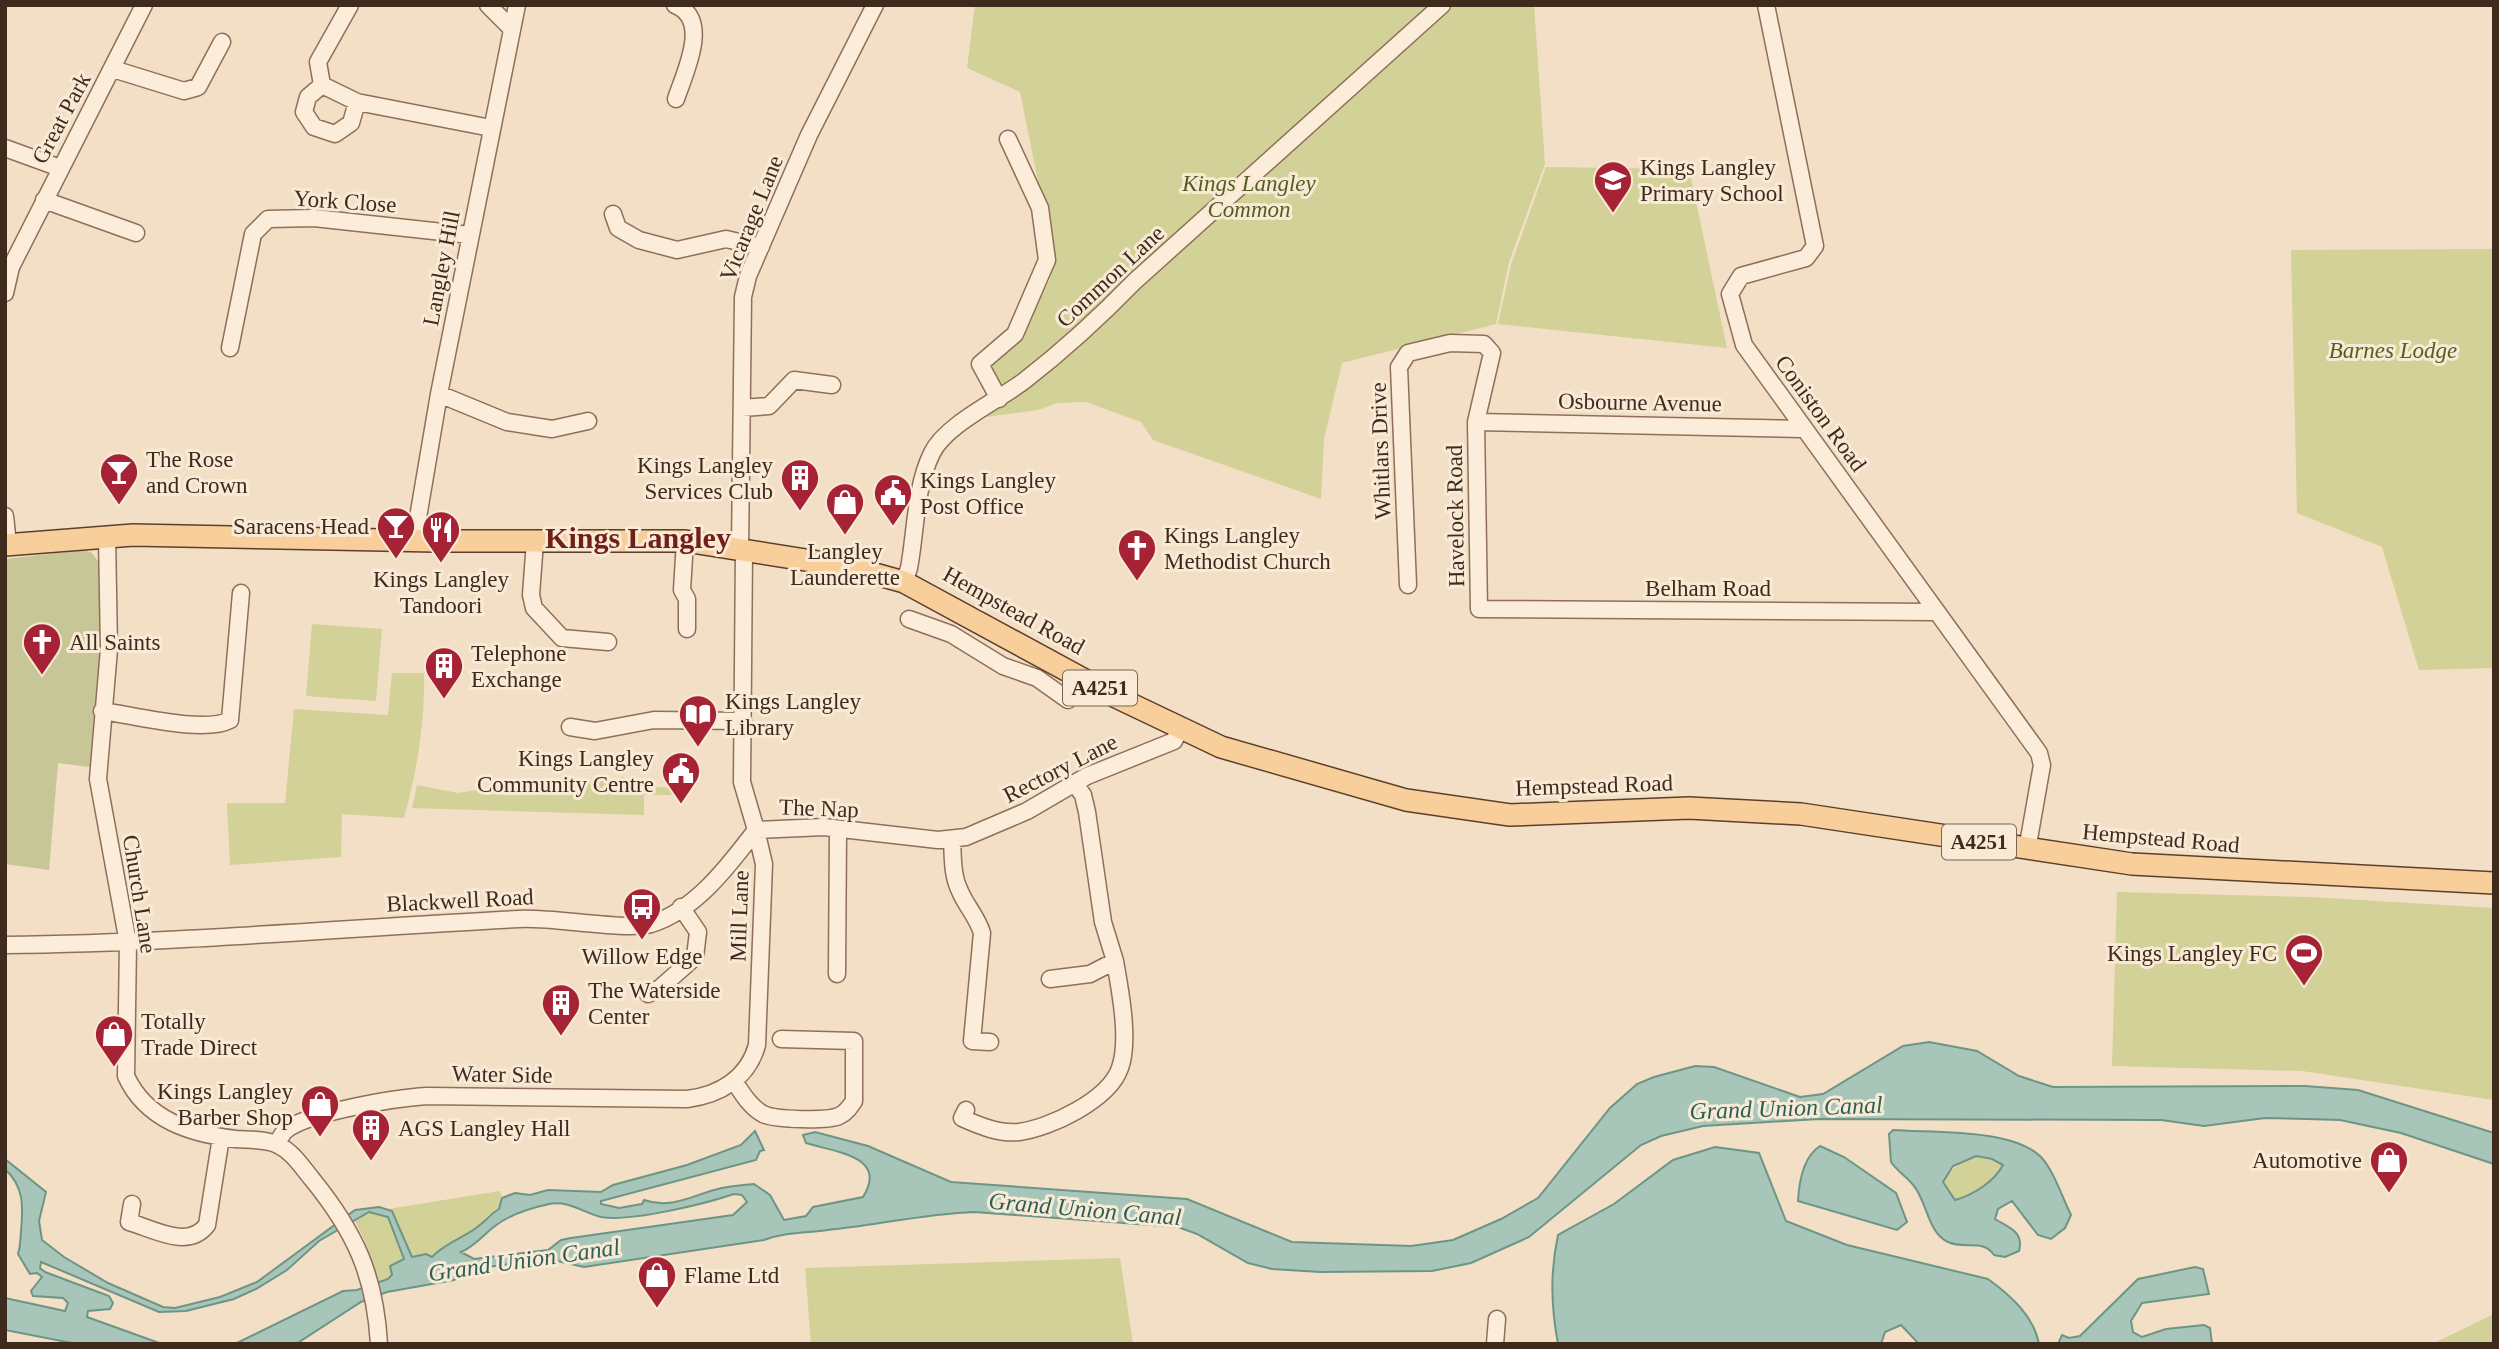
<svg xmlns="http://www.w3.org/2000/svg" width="2499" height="1349" viewBox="0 0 2499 1349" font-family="Georgia,serif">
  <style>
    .green { fill: #d2d198 }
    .cemetery { fill: #c6c697 }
    .water { fill: #a7c6b9; stroke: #6d9586; stroke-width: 2; fill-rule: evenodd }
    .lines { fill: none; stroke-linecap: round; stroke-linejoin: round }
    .minor-casing { stroke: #906f59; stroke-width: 19 }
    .major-casing { stroke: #5d3e2d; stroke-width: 24 }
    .minor { stroke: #fcedda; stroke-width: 16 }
    .major { stroke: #f8cf9b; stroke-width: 21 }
    .labels { text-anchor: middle; stroke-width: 6; stroke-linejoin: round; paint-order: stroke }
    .shield { fill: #f9ead6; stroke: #776455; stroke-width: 2 }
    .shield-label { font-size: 21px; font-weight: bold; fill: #3f2a1e }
    .street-label { font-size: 23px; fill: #3f2a1e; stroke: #f9ead6 }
    .poi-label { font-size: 23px; fill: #3f2a1e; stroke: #f9ead6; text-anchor: start }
    .park-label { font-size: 23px; font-style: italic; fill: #565d23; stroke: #f9ead6 }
    .water-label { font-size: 24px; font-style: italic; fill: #2c6056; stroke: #f9ead6 }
    .district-label { font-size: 30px; font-weight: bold; fill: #702019; stroke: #f9ead6 }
  </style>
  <rect width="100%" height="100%" fill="#f2dfc5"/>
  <path class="green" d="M975,5H1534L1545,164L1509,262L1496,324L1342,363L1324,439L1321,499L1153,440L1141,422L1086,402L1057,403L1038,410L971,419L1001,399L984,366L1021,337L1050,279L1054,260L1020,92L967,68Z
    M1546,167L1689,169L1727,348L1498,324L1511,265Z
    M2494,249V668L2419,670L2382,547L2297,513L2291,250Z
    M312,624L382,629L376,701L306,696Z
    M392,673H424C425,722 417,771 404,818L342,814L341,857L230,865L227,803H285L294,709L388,715Z
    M624,777V786L677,788V795H644V815L412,808L417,785L458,793L527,782L595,781Z
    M2117,892L2310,897L2494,908V1100L2302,1071L2112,1066Z
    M1976,1156L2003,1164C1994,1182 1974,1194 1955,1200L1943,1183C1959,1161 1953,1167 1976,1156Z
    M500,1191L502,1198L499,1209L487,1216L479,1227L429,1258L426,1254L413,1257L398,1223L388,1209Z
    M369,1212L388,1217L405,1260L388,1279L375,1283C373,1259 365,1240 354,1219Z
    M1120,1258L1133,1344H811L805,1268Z
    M2494,1314V1342L2489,1344H2432Z"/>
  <path class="cemetery" d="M84,550L92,553L100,564L102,645L90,767L58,763L49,870L5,864V559Z"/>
  <path class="water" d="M1929,1042L1977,1051L2019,1076L2053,1087L2305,1086L2358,1090L2494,1133V1164L2401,1133L2340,1120L2307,1119L2265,1118L2204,1126L2161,1120L1819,1119L1703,1126L1661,1136L1641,1145L1529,1237L1471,1263L1432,1271L1320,1272L1272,1269L1248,1263L1197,1234L1178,1227L974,1212C924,1214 877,1225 828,1230C805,1233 786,1232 764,1240L584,1267L548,1259L473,1269L454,1280L387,1292L361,1302L296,1344H235L343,1291L357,1290L388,1279L392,1275L390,1266L404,1259L388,1217L369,1212L319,1241L287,1270L256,1289L234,1299L186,1311L159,1312L41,1262L40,1268L45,1272L109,1296L113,1303L110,1309L88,1311L87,1317L162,1344H77L5,1330V1298L65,1311L68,1303L63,1298L33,1296L31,1291L42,1277L37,1273L30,1274L18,1254C21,1245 20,1240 21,1232C23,1207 25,1188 5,1169V1159L46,1192L39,1221L42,1240L64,1257L108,1283L163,1307L175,1308L220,1297L257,1282L355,1210L379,1207L392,1211L412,1257L426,1254L432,1257C445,1243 461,1239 476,1228C485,1222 489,1215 499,1209L502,1198L515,1193L530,1195L548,1190L601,1192L613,1185L687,1165L741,1145L755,1131L764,1150L760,1151L756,1160L601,1201V1204L619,1208L642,1204L644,1200C669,1209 690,1197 714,1190C726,1186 741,1185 754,1184L770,1195L784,1220L806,1216L813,1207L863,1197C889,1156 834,1152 806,1143L803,1135L815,1132L868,1146L951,1182L1187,1199L1292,1242L1411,1246L1453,1240L1501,1219L1538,1198L1610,1108L1637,1084L1654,1077L1695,1066L1714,1067L1800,1097L1823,1094L1903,1046ZM734,1194L742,1195L747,1202L733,1215L571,1238L561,1240L548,1250L474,1259L461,1252C475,1246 483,1235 495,1226C510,1214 531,1208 549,1204C569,1200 584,1213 601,1217C632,1222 704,1204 734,1194Z
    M1893,1130C1933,1133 2012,1128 2041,1157C2054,1171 2062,1197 2071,1215L2065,1228L2051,1239L2038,1235L2012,1201L1998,1209L1995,1219C2009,1228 2024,1231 2019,1251L2005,1257L1994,1255C1982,1238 1965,1250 1948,1242C1928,1233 1927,1202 1914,1186C1907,1177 1897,1171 1891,1162L1889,1134ZM1976,1156L1992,1159L2003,1165C1994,1182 1973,1195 1955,1200L1943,1182L1953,1166Z
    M1820,1146L1844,1157L1896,1193L1907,1222L1897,1230L1798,1201C1799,1182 1803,1157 1820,1146Z
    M1715,1147L1759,1153L1786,1221L1847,1245L1988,1279C2010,1295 2034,1316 2039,1344H1919L1901,1325L1885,1332L1881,1344H1558C1551,1306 1550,1273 1558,1235L1614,1204L1673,1160Z
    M2195,1267L2203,1269L2209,1294L2142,1303L2131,1321L2133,1332L2142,1337L2166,1329L2204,1325L2210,1328L2212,1344H2058L2062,1335L2069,1338L2080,1336L2138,1279Z"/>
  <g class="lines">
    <g class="minor-casing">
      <path id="minor" d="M350,5L318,62L322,85L357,102L491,128
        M488,5L512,29
        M675,5C712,19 684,74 676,99
        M1766,5L1815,246L1806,258L1741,276L1730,294L1744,345L2039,753L2042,765L2027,850
        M113,69L184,91L198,87L222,42
        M322,85L308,97L304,112L314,127L335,134L351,123L357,102
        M5,148L60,168
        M44,200L136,233
        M613,214L618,228L639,240L677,250L726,239L761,247
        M5,293L11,267L144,5
        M230,348L253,234L268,219L314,218L470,235
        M439,394L507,422L552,429L588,421
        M999,399L980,364L1015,334L1047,260L1040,208L1008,139
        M742,408L769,406L794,380L832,385
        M1476,422L1803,429
        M5,516L8,544
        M107,536L109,649L98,779L128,943L126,1076C146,1120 191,1134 236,1139C249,1140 267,1139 278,1145C293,1152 302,1167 312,1179C355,1232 375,1275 379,1344
        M414,541L439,394L517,5
        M535,541L531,595L534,608L562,638L608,642
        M685,541L682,590L687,599V629
        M740,550L743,297L748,276L809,135L875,5
        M744,550L742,782L756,830L824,827L938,840L966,837L1027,811L1087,776L1174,741L1181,727
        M904,582L909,568C916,531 915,487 932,453C945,425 999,400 1024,381C1064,350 1100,317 1135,281L1442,5
        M1408,585L1399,367L1408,353L1450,343L1484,344L1492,353L1476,422L1479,609L1936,612
        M909,619L951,634L1003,666L1037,678L1068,700
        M102,711C133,715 204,734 230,720L241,593
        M570,727L595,731L654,720L743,721
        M952,840C953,856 952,874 959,889C965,905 977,916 982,933L972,1041L990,1042
        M5,945C177,943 347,928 519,919C554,917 624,931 651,924C696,910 729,865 756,830
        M837,974L838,829
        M1050,979L1090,974L1115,961L1103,922L1087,812L1083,795L1074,783
        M648,994L660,988L695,957L698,932L681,907
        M734,1081C742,1093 750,1107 763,1114C775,1120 827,1121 839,1116C846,1113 850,1107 854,1101V1041L781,1039
        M966,1110L962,1118C980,1126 999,1134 1019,1132C1050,1128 1109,1100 1120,1068C1130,1040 1120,990 1115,961
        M277,1144C280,1139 282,1133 286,1130C309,1112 396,1098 427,1096L687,1099C720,1095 748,1078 757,1045L764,864L756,830
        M132,1204L129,1222C154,1229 188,1250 207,1225L221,1137
        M1495,1344L1497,1319"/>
    </g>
    <g class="major-casing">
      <path id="major" d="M5,545L133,535L435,541H685L850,567L904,582L1116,697L1221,747L1406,800L1510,815L1689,808L1801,814L2132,864L2494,883"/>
    </g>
    <use href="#minor" class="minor"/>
    <use href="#major" class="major"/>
  </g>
  <defs>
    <g id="school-pin" transform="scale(2.0125)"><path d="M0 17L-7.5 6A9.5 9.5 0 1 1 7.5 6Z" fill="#a52335" stroke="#f9ead6"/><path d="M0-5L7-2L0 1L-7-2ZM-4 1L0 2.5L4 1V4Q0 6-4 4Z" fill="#fff"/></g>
    <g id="bar-pin" transform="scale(2.0125)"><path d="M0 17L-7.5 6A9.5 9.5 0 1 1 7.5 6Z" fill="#a52335" stroke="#f9ead6"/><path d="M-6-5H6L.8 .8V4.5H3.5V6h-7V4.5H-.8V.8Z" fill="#fff"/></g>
    <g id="building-pin" transform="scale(2.0125)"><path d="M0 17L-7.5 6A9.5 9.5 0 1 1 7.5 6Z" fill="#a52335" stroke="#f9ead6"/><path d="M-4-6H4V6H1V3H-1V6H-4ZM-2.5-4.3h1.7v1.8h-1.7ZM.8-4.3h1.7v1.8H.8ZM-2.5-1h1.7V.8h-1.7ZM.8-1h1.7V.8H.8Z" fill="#fff"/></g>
    <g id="civic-pin" transform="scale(2.0125)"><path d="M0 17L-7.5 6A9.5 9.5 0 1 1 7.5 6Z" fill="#a52335" stroke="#f9ead6"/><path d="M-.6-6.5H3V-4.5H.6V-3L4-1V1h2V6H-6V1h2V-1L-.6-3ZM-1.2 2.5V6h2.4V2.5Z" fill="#fff"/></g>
    <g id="shop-pin" transform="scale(2.0125)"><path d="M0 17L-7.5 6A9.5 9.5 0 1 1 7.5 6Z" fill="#a52335" stroke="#f9ead6"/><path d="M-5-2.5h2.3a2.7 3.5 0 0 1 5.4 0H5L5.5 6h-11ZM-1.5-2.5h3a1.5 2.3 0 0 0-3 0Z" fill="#fff"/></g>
    <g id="restaurant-pin" transform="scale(2.0125)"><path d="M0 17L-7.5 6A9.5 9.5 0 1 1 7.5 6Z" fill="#a52335" stroke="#f9ead6"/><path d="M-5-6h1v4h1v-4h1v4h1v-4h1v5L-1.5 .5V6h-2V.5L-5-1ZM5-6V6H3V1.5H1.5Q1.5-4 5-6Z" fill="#fff"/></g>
    <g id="church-pin" transform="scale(2.0125)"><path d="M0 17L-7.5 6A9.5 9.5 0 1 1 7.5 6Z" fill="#a52335" stroke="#f9ead6"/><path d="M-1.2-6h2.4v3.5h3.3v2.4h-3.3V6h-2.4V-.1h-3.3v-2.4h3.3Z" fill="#fff"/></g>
    <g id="library-pin" transform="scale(2.0125)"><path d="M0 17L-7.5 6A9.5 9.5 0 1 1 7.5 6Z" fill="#a52335" stroke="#f9ead6"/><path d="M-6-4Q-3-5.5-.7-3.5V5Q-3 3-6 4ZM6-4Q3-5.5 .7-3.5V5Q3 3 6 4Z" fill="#fff"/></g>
    <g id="bus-pin" transform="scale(2.0125)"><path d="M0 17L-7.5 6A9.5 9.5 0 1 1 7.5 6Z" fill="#a52335" stroke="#f9ead6"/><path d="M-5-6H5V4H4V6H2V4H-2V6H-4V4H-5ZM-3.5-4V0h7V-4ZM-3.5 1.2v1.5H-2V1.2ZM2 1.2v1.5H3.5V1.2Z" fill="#fff"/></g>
    <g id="stadium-pin" transform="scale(2.0125)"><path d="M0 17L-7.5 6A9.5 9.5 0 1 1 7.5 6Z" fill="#a52335" stroke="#f9ead6"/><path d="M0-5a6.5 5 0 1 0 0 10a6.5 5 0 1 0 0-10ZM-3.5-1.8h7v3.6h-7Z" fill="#fff"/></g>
  </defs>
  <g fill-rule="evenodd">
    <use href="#school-pin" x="1613" y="180"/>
    <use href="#bar-pin" x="119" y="472"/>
    <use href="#building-pin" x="800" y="478"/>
    <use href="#civic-pin" x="893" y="493"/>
    <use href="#shop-pin" x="845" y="502"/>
    <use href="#bar-pin" x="396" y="526"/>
    <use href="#restaurant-pin" x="441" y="530"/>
    <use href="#church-pin" x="1137" y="548"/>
    <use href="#church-pin" x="42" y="642"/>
    <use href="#building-pin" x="444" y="666"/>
    <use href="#library-pin" x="698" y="714"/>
    <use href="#civic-pin" x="681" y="771"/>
    <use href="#bus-pin" x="642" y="907"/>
    <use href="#stadium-pin" x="2304" y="953"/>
    <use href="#building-pin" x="561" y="1003"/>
    <use href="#shop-pin" x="114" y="1034"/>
    <use href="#shop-pin" x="320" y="1104"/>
    <use href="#building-pin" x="371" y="1128"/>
    <use href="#shop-pin" x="2389" y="1160"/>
    <use href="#shop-pin" x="657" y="1275"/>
  </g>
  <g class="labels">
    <g class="shield">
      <rect x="1063" y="670.5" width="74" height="35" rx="5"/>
      <rect x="1942" y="824.5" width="74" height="35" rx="5"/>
    </g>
    <g class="shield-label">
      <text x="1100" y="695">A4251</text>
      <text x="1979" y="849">A4251</text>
    </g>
    <g class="street-label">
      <text transform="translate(61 118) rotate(-62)" y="8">Great Park</text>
      <text transform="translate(345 201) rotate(4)" y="8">York Close</text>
      <text transform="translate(751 218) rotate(-68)" y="8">Vicarage Lane</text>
      <text transform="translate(441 268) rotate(-79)" y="8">Langley Hill</text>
      <text transform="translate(1110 276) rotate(-43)" y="8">Common Lane</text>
      <text transform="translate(1640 402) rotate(1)" y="8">Osbourne Avenue</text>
      <text transform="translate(1821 413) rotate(54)" y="8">Coniston Road</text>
      <text transform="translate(1380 451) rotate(-92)" y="8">Whitlars Drive</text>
      <text transform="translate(1455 516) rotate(-91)" y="8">Havelock Road</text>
      <text x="1708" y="596">Belham Road</text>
      <text transform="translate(1014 610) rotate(29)" y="8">Hempstead Road</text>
      <text transform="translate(1060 768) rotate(-27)" y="8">Rectory Lane</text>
      <text transform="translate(1594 785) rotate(-2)" y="8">Hempstead Road</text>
      <text transform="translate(819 808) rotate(2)" y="8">The Nap</text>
      <text transform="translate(2161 838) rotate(5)" y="8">Hempstead Road</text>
      <text transform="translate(140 894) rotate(81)" y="8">Church Lane</text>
      <text transform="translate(460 900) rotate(-3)" y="8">Blackwell Road</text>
      <text transform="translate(739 916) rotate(-88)" y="8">Mill Lane</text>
      <text transform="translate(502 1074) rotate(1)" y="8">Water Side</text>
    </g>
    <g class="poi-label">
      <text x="1640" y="175">Kings Langley<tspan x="1640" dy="26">Primary School</tspan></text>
      <text x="146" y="467">The Rose<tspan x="146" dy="26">and Crown</tspan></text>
      <text x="773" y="473" text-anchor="end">Kings Langley<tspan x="773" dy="26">Services Club</tspan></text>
      <text x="920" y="488">Kings Langley<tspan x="920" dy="26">Post Office</tspan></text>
      <text x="369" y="534" text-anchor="end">Saracens Head</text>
      <text x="1164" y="543">Kings Langley<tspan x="1164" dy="26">Methodist Church</tspan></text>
      <text x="845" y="559" text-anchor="middle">Langley<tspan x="845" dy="26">Launderette</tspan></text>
      <text x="441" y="587" text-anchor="middle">Kings Langley<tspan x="441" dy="26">Tandoori</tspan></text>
      <text x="69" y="650">All Saints</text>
      <text x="471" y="661">Telephone<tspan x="471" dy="26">Exchange</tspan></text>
      <text x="725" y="709">Kings Langley<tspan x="725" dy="26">Library</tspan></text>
      <text x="654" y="766" text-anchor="end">Kings Langley<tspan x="654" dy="26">Community Centre</tspan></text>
      <text x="2277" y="961" text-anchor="end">Kings Langley FC</text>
      <text x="642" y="964" text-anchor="middle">Willow Edge</text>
      <text x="588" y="998">The Waterside<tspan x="588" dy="26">Center</tspan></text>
      <text x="141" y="1029">Totally<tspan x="141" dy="26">Trade Direct</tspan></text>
      <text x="293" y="1099" text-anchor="end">Kings Langley<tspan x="293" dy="26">Barber Shop</tspan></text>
      <text x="398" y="1136">AGS Langley Hall</text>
      <text x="2362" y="1168" text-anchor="end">Automotive</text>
      <text x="684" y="1283">Flame Ltd</text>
    </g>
    <g class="park-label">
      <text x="1249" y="191">Kings Langley<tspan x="1249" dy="26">Common</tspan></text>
      <text x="2393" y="358">Barnes Lodge</text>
    </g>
    <g class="water-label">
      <text transform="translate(1786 1108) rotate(-2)" y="8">Grand Union Canal</text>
      <text transform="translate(1085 1209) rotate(5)" y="8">Grand Union Canal</text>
      <text transform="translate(524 1260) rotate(-8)" y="8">Grand Union Canal</text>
    </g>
    <g class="district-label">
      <text x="638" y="548">Kings Langley</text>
    </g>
  </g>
  <rect width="2499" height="1349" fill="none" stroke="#3f2a1e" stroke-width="14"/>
</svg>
